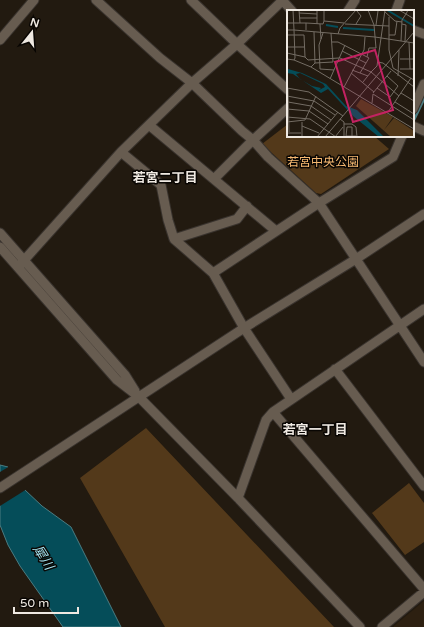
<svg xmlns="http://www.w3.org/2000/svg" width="424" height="627" viewBox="0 0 424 627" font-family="'Varela Round','Noto Sans JP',sans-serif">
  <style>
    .built { fill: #2d2011 }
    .green { fill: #53391a }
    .water { fill: #054d59; stroke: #4b7c82 }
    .pier { fill: #221a10 }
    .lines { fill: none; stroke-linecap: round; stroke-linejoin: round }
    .stream { stroke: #4b7c82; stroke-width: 2.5 }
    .minor-casing { stroke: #39332e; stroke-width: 11 }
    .minor { stroke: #675c50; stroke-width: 9 }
    .labels { text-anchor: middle; stroke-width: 3; stroke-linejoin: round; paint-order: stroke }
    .park-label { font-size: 12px; fill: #f5b871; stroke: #090603 }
    .neighbourhood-label { font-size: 13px; font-weight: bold; fill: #efe9e2; stroke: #090603 }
    .water-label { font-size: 13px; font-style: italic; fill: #a8e8f6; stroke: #090603 }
    .inset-river { fill: none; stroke: #054d59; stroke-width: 2 }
    .inset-road { fill: none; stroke: #746d64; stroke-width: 1 }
    .view { fill: #c42262; fill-opacity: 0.15; stroke: #c42262; stroke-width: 2 }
    .inset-edge { fill: none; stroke: #efe9e2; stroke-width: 2 }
  </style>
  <rect width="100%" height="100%" fill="#221a10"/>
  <path class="built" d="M424,601V627H394V626Z"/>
  <path class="green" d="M288,124V136H374L389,149L321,194L316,193L262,144Z
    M146,428L334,627H165L80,478Z
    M409,483L424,503V542L405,555L372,513Z"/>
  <path class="water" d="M0,465L8,467L25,490L42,506L71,527L121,627H63L20,566L8,545L0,525Z"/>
  <path class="pier" d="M10,466L27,489L0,506V472Z"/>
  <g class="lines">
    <path class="stream" d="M414,120L424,99"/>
    <g class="minor-casing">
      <path id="minor" d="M96,0L160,58L192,83L242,131L253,140L268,157L319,203L213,273
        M191,0L237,44L288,90
        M282,0L292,11
        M348,11L355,0
        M396,11L400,0
        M413,30L424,34
        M0,40L34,0
        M413,109L424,84
        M149,125L276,231
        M413,126L424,131
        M402,136L393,157L319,203L424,362
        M121,152L161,185L168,220L174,239L213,273L244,328L291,399
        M214,179L253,140L288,108
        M0,233L125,375L135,391
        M174,239L237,219L247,206
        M0,247L117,380L139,397L238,498L360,627
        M18,267L121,152L192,83L237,44L283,0
        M335,369L424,486
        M273,412L424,309
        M0,488L244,328L356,259L424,214
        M238,498L266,420L273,412L424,589
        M382,627L424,592"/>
    </g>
    <use href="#minor" class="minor"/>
  </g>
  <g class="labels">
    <g class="park-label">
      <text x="323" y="166">若宮中央公園</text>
    </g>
    <g class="neighbourhood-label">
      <text x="165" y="182">若宮二丁目</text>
      <text x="315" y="434">若宮一丁目</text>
    </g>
    <g class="water-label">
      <text transform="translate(44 557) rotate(58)" y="5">犀川</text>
    </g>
  </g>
  <g transform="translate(287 10)">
    <rect width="127" height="127" fill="#221a10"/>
    <path d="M74,89L106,107L97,120L107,108L127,121V127H104L69,96Z" fill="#53391a"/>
    <path d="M1,59L15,63L39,74L59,96L70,100L97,127H92L66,106L41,79L34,83L6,64L0,63ZM13,63L36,74L38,77L32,80L34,78L25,76L13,69L9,64Z" fill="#054d59" fill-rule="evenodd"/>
    <path class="inset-river" d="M100,0L127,16M39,15L51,17M56,18L87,20"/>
    <path class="inset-road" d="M12,0L13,13M37,0V11L57,13M98,0L90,56L84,62L112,86M112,0L119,4L115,10L114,31M121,0L119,4L127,9M98,2L108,11L115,12M12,3L30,4M102,7V40L106,58L127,70M12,8H30M0,13H19V20M19,13L36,14L37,11M30,14V0M33,14L34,29M58,14L102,16M69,14L74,6L70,1M115,14L119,15L118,31M89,15L91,1M0,20H7L6,0M36,23L32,35L33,59L47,60M51,24L53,18L69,0M0,25H17L18,47M102,25H108L110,11M45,32H51L82,48L73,63M122,32L123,59M0,37H17M55,41L79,53M0,43L18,47L21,50L52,48M80,47L82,38H89L87,15L81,0M53,48L84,62L76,72M0,49L7,50L8,48L7,20L88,27L127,33M113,49H127M7,50L24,57L127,119M90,52L96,53L127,77M28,53L46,52L44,23M24,57L28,53L27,22M113,59H127M65,60L81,66M64,63L87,82M111,66L112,40M43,69L58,35M57,77L77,40L78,27M0,78L22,82L56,106M1,78L2,122M90,78L103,87L111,76L100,66M86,83L104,61M114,83L127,91M0,86L27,91L48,105M1,92L24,96L44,110M108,92L127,104M85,93L86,84L127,110M0,99L22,101L41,114M101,102L124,68M0,107L23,109L49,127M53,109L57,112V127M0,112L18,110L29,86M57,114H65L69,117L70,127M15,116L32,123M60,117H65V126H69M60,117L59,126H65M0,123H14M15,127V112M30,127L51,102M38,127L127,22M48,127L56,117"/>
    <path class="view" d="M88,40L106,100L66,112L48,52Z"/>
    <rect width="127" height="127" class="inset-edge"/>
  </g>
  <g transform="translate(32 32) rotate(17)" stroke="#090603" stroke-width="3" paint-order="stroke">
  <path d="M0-3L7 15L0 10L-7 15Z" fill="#efe9e2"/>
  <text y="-6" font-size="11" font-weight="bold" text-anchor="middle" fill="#efe9e2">N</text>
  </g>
  <path d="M14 607v6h64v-6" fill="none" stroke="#efe9e2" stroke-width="2"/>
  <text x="20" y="607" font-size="12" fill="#efe9e2" stroke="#090603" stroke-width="3" paint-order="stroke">50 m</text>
</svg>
